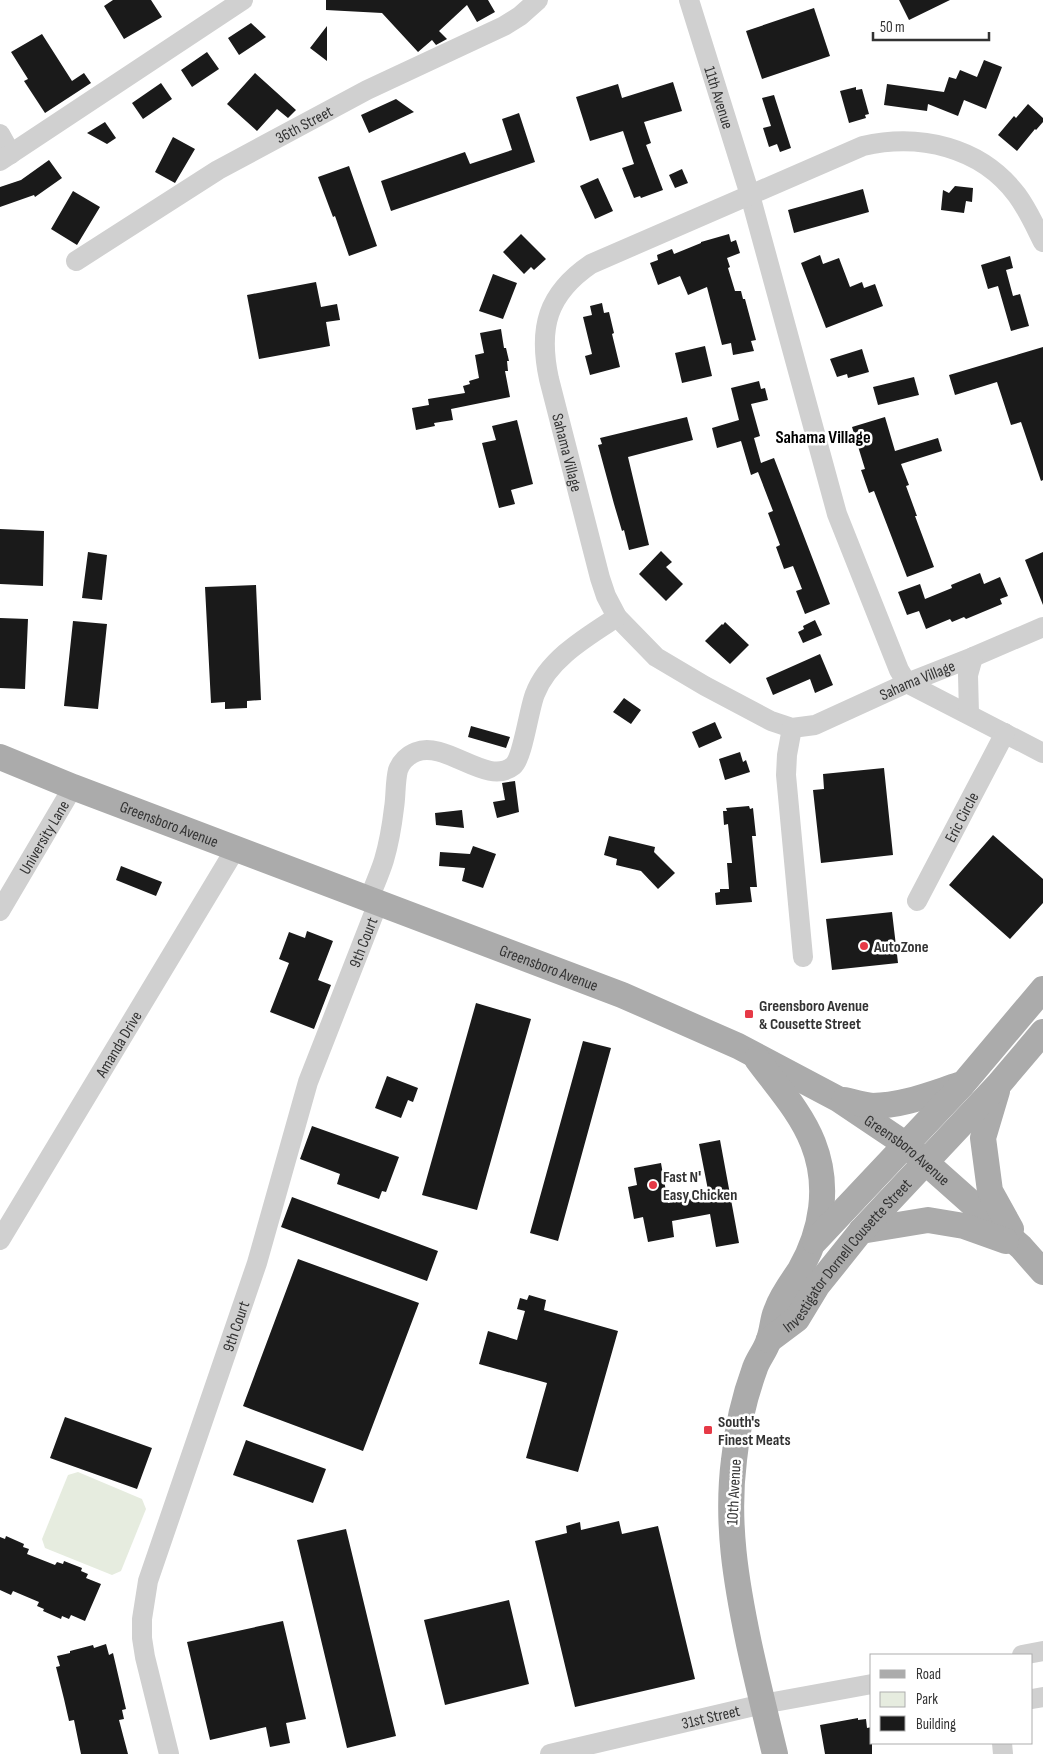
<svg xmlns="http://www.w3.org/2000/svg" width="1043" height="1754" viewBox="0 0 1043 1754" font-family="'Sofia Sans Condensed',sans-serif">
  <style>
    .green { fill: #e6ecdf }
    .building { fill: #1a1a1a }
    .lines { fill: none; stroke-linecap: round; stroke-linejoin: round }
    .minor { stroke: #d0d0d0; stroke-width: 20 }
    .major { stroke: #ababab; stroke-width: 26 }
    .poi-dot { fill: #e63946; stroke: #fff; stroke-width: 2 }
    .labels { text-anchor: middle; stroke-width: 5; stroke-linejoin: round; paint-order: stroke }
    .street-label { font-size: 16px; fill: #333; stroke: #fff }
    .poi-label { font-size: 16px; font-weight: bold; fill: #333; stroke: #fff; text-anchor: start }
    .neighbourhood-label { font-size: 18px; font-weight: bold; fill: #000; stroke: #fff }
  </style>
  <rect width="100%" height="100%" fill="#fff"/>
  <path class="green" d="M78,1472L142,1499L146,1509L121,1571L112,1575L45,1548L42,1539L68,1475Z"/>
  <path class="building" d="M113,0H151L162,17L124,39L104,6Z
    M326,0H488L495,12L477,22L467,5L439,31L447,39L436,45L432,40L418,52L382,13L326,10Z
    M899,0H950L909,20Z
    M814,8L830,56L762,79L746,31Z
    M251,23L266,37L239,55L228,38Z
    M327,26V61L310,48Z
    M42,34L72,81L84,73L91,83L45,113L24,81L28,79L11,52Z
    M207,52L219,69L192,87L181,70Z
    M984,60L1002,67L986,109L964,100L958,116L928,104L927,111L884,105L887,84L944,92L949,77L956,79L960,70L977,77Z
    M255,73L296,110L288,118L277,109L257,131L227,104Z
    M673,82L682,111L644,122L651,143L646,145L663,190L641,198L640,196L634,198L622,168L634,164L623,131L590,141L576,97L618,84L622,98Z
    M161,83L172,99L143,119L132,103Z
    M856,87V90L862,89L869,114L865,115L866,118L849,123L840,91Z
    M774,95L791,148L780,152L777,144L769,147L763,128L771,126L762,98Z
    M396,99L414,112L369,133L361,115Z
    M1028,104L1043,118V122L1036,130L1035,129L1017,151L998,135L1014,116L1016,118Z
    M519,113L535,162L391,211L381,181L465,152L470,164L512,150L502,119Z
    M105,122L116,138L107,144L87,133Z
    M173,137L195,149L175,183L155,172Z
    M49,160L62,178L35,197L34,195L0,207V187L21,180Z
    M349,166L377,246L349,256L335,216L333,217L318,177Z
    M682,169L688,183L675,188L669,175Z
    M598,178L613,211L595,219L580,186Z
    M955,186L973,188L972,202L966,201L964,213L941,210L943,190L949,193Z
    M863,189L869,212L794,233L788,210Z
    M73,191L100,207L77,245L51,229Z
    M521,234L546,259L534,270L531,267L524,274L503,252Z
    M729,234L731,242L736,240L740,253L727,258L730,267L728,268L735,291H741L743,299H745L756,340L751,341L754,351L733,355L731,343L722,345L707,287L688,295L680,276L658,285L650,263L658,260L657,255L672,249L674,254L701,243V242Z
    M820,255L823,264L839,258L850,287L862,282L864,288L875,284L883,306L826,328L801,263Z
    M1010,256L1013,268L1006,270L1013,296L1020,294L1029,326L1011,331L998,286L988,289L981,265Z
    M493,274L517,283L503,319L479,311Z
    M316,282L321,307L337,304L340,320L326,322L330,346L259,359L247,295Z
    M602,303L604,313L609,312L614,333L612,334L620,367L590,375L585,356L592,354L583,317L592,315L590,306Z
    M501,329L504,348H506L509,361H507L508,371H505L510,397L451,409L453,420L434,423L435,426L416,430L412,408L429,405L428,399L465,393L463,386L470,384L469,381L479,378L475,355L484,353L480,333Z
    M705,346L712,376L682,383L675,353Z
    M1043,347V480L1041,481L1021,422L1011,425L997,382L955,395L949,375Z
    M862,349L869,372L848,378L847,374L837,377L830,359Z
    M914,377L919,395L878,405L873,387Z
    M759,381L761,389L765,388L768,400L751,404L760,436L754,438L761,463L774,458L830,604L805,614L796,591L802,589L793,566L784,569L776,547L780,545L768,513L773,511L758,472L751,475L741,441L717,448L712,428L739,420L731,388Z
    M687,417L693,440L628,457L649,545L629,550L624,530L622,531L614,504L598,445L602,444L600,438Z
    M885,417L895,451L938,438L942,451L901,464L909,485L906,486L917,516H915L934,567L907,577L874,491L869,493L861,470L865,469L852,427Z
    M517,420L533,484L511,490L515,504L499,508L482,443L496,440L492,426Z
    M0,529L44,531L43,586L0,584Z
    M661,551L672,562L666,567L683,584L666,601L639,574Z
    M88,552L107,555L102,600L82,598Z
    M1043,552V605L1025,560Z
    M980,573L984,584L1000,577L1008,596L1000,599L1002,604L966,619L964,617L952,622L950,619L926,629L919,611L907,615L898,592L920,584L925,599L952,588L951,585Z
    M256,585L261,700L247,701V708L225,709V702L211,703L205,587Z
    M0,618L28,619L25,689L0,688Z
    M815,620L822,635L803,643L798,632L804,629L803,626Z
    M73,621L107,624L98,709L64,706Z
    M725,622L749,645L730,664L705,641L722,624L723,625Z
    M820,654L833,685L815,693L810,679L773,695L766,678Z
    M624,698L641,710L631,724L613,712Z
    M715,722L722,738L699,748L692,732Z
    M471,726L510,737L506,748L468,737Z
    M740,752L743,762L746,760L750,772L725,780L719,759Z
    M884,768L893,855L821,863L813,790L824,789L823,774Z
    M515,781L519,812L497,818L493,802L505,800L502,783Z
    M749,806L750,809L753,808L756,836H752L757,887H750L752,902L716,905L715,893L720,892V889H729L727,863H732L728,824L724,825L723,811H727L726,808Z
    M462,810L464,828L436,825L435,813Z
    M993,835L1043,879V903L1010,939L949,885Z
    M609,836L655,847L654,852L675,873L658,889L641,871L616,865L617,859L604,855Z
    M473,846L496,854L483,888L462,881L465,868L439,866L440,852L470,854Z
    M121,866L162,882L156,896L116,880Z
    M892,912L898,963L832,970L826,919Z
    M307,931L333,941L318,980L331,985L314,1029L270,1012L289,963L279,959L289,932L305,938Z
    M476,1003L531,1019L477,1210L422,1195Z
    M583,1041L611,1048L558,1241L530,1233Z
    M387,1076L418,1088L413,1102L408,1100L401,1118L375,1108Z
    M312,1126L399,1157L386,1192L382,1191L379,1199L337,1184L340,1174L300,1159Z
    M720,1140L739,1243L716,1247L710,1214L672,1221L674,1237L648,1242L643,1217L634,1219L628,1187L637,1185L634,1168L661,1163L668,1203L709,1195L699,1144Z
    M292,1197L438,1251L427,1281L281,1227Z
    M298,1259L419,1303L363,1451L243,1406Z
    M529,1295L546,1300L544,1310L618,1331L578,1472L526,1458L547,1383L479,1364L488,1331L517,1340L525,1311L517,1309L520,1298L527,1300Z
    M65,1417L152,1448L137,1489L50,1458Z
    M246,1440L326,1469L313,1503L233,1475Z
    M619,1521L622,1534L658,1526L695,1679L575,1707L535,1541L567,1533L566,1526L580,1522L581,1530Z
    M346,1529L396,1736L347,1748L297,1540Z
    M6,1536L24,1544L23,1547L29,1549L27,1554L55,1565L57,1562L63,1564L64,1561L82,1568L81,1571L88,1574L86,1578L101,1584L85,1621L71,1615L69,1619L62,1616L61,1619L43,1611L44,1609L37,1606L39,1602L13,1591L11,1595L0,1590V1537L5,1539Z
    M509,1600L529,1684L445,1705L424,1620Z
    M283,1621L306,1719L286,1723L290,1743L270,1747L266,1727L210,1740L187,1642Z
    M106,1644L109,1655L113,1653L126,1709L122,1710L124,1719L119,1720L128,1754H81L74,1720L69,1721L64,1699L56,1667L60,1666L57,1656L70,1653V1651L93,1645L94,1648Z
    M858,1718V1720L866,1719L867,1728L872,1727V1754H825L820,1725Z"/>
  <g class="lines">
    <g class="minor">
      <path id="s1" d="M689,0L750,195L837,514L899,670L907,683L1043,753"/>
      <path d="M0,134L11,154"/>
      <path d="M0,161L243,0"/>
      <path id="s2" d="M1043,242C1035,226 1028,210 1017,195C981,147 920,133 863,146L591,264C547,294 538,328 549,379L600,578L606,596L617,617L656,657L705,686L771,721L792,728L815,725L907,683L973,657L1043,627"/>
      <path id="s3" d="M76,261L218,170L367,90L504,26L520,16L538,0"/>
      <path d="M969,714L968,675L973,657"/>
      <path d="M792,728L787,755L786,775L803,957"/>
      <path d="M369,899C374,886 380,873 384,860C389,843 392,825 394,808C396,796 395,782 398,770C401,762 408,755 416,752C446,740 487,787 513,766C523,758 529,708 535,694C548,659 588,636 617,617"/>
      <path id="s4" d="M917,901L1005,733"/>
      <path id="s5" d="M0,911L73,787"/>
      <path id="s6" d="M0,1240L236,848"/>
      <path d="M1022,1655L1043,1651"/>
      <path d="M1032,1699L1043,1697"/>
      <path d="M1002,1743L1003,1754"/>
      <path id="s7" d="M169,1754L145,1657L142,1638V1619L148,1581L257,1263L308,1082L378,903"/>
      <path id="s8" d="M550,1754L763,1704L872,1684"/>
    </g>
    <g class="major">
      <path id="s9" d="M0,757L73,787L622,995L738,1046L838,1099L905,1144L1021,1247L1043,1272"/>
      <path d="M757,1059C776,1085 801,1112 813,1143C830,1186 822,1231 800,1270C792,1282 782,1295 777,1309C772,1319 773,1331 768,1342C765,1351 758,1359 755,1368C744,1398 737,1429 734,1460C726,1523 736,1582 749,1644C757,1681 766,1717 775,1754"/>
      <path d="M997,1091L983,1138L990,1191L1011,1229"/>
      <path d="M844,1100C853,1102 863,1105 872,1106C902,1106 931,1094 959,1085"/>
      <path d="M861,1231L928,1220L964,1226L1006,1241"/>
      <path d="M815,1241L963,1084L1043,989"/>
      <path id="s10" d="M769,1340L797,1319L817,1286L861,1231L999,1084L1043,1032"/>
    </g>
  </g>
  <g class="poi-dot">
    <circle cx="864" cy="946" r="5"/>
    <rect x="744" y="1009" width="10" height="10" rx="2.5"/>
    <circle cx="653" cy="1185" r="5"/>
    <rect x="703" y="1425" width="10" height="10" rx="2.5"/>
  </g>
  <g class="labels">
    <g class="street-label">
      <text dy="6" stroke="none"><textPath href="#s1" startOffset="102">11th Avenue</textPath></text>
      <text dy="6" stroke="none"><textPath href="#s3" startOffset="266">36th Street</textPath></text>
      <text dy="6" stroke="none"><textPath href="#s2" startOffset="729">Sahama Village</textPath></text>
      <text dy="6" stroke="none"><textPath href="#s2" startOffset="1246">Sahama Village</textPath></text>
      <text dy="6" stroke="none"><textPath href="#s4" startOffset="95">Eric Circle</textPath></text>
      <text dy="6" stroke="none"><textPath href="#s9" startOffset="182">Greensboro Avenue</textPath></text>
      <text dy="6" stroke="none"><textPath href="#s5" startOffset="86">University Lane</textPath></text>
      <text dy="6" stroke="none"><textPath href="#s7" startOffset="851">9th Court</textPath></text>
      <text dy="6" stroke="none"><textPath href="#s9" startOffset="588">Greensboro Avenue</textPath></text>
      <text dy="6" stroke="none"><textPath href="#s6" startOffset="229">Amanda Drive</textPath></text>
      <text dy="6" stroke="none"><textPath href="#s9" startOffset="992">Greensboro Avenue</textPath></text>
      <text dy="6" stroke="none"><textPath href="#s10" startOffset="116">Investigator Dornell Cousette Street</textPath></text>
      <text dy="6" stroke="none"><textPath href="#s7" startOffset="446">9th Court</textPath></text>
      <text transform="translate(733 1492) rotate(-87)" y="6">10th Avenue</text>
      <text dy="6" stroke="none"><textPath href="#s8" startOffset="165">31st Street</textPath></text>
    </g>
    <g class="poi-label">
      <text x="874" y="952">AutoZone</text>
      <text x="759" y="1011">Greensboro Avenue<tspan x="759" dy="18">&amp; Cousette Street</tspan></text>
      <text x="663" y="1182">Fast N'<tspan x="663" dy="18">Easy Chicken</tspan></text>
      <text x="718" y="1427">South's<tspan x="718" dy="18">Finest Meats</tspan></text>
    </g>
    <g class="neighbourhood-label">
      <text x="823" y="443">Sahama Village</text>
    </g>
  </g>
  <rect x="870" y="1654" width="162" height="90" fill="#ffffff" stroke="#adadad"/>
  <rect x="880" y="1670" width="25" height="8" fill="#ababab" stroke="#adadad"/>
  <text x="916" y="1679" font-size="15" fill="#333333">Road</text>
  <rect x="880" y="1692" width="25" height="15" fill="#e6ecdf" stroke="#adadad"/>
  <text x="916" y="1704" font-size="15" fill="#333333">Park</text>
  <rect x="880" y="1716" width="25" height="15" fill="#1a1a1a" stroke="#adadad"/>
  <text x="916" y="1729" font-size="15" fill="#333333">Building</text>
  <path d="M873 32v8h116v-8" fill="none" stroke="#333333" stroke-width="2.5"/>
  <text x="880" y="32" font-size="15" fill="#333333" stroke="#ffffff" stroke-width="4" paint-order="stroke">50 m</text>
</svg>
